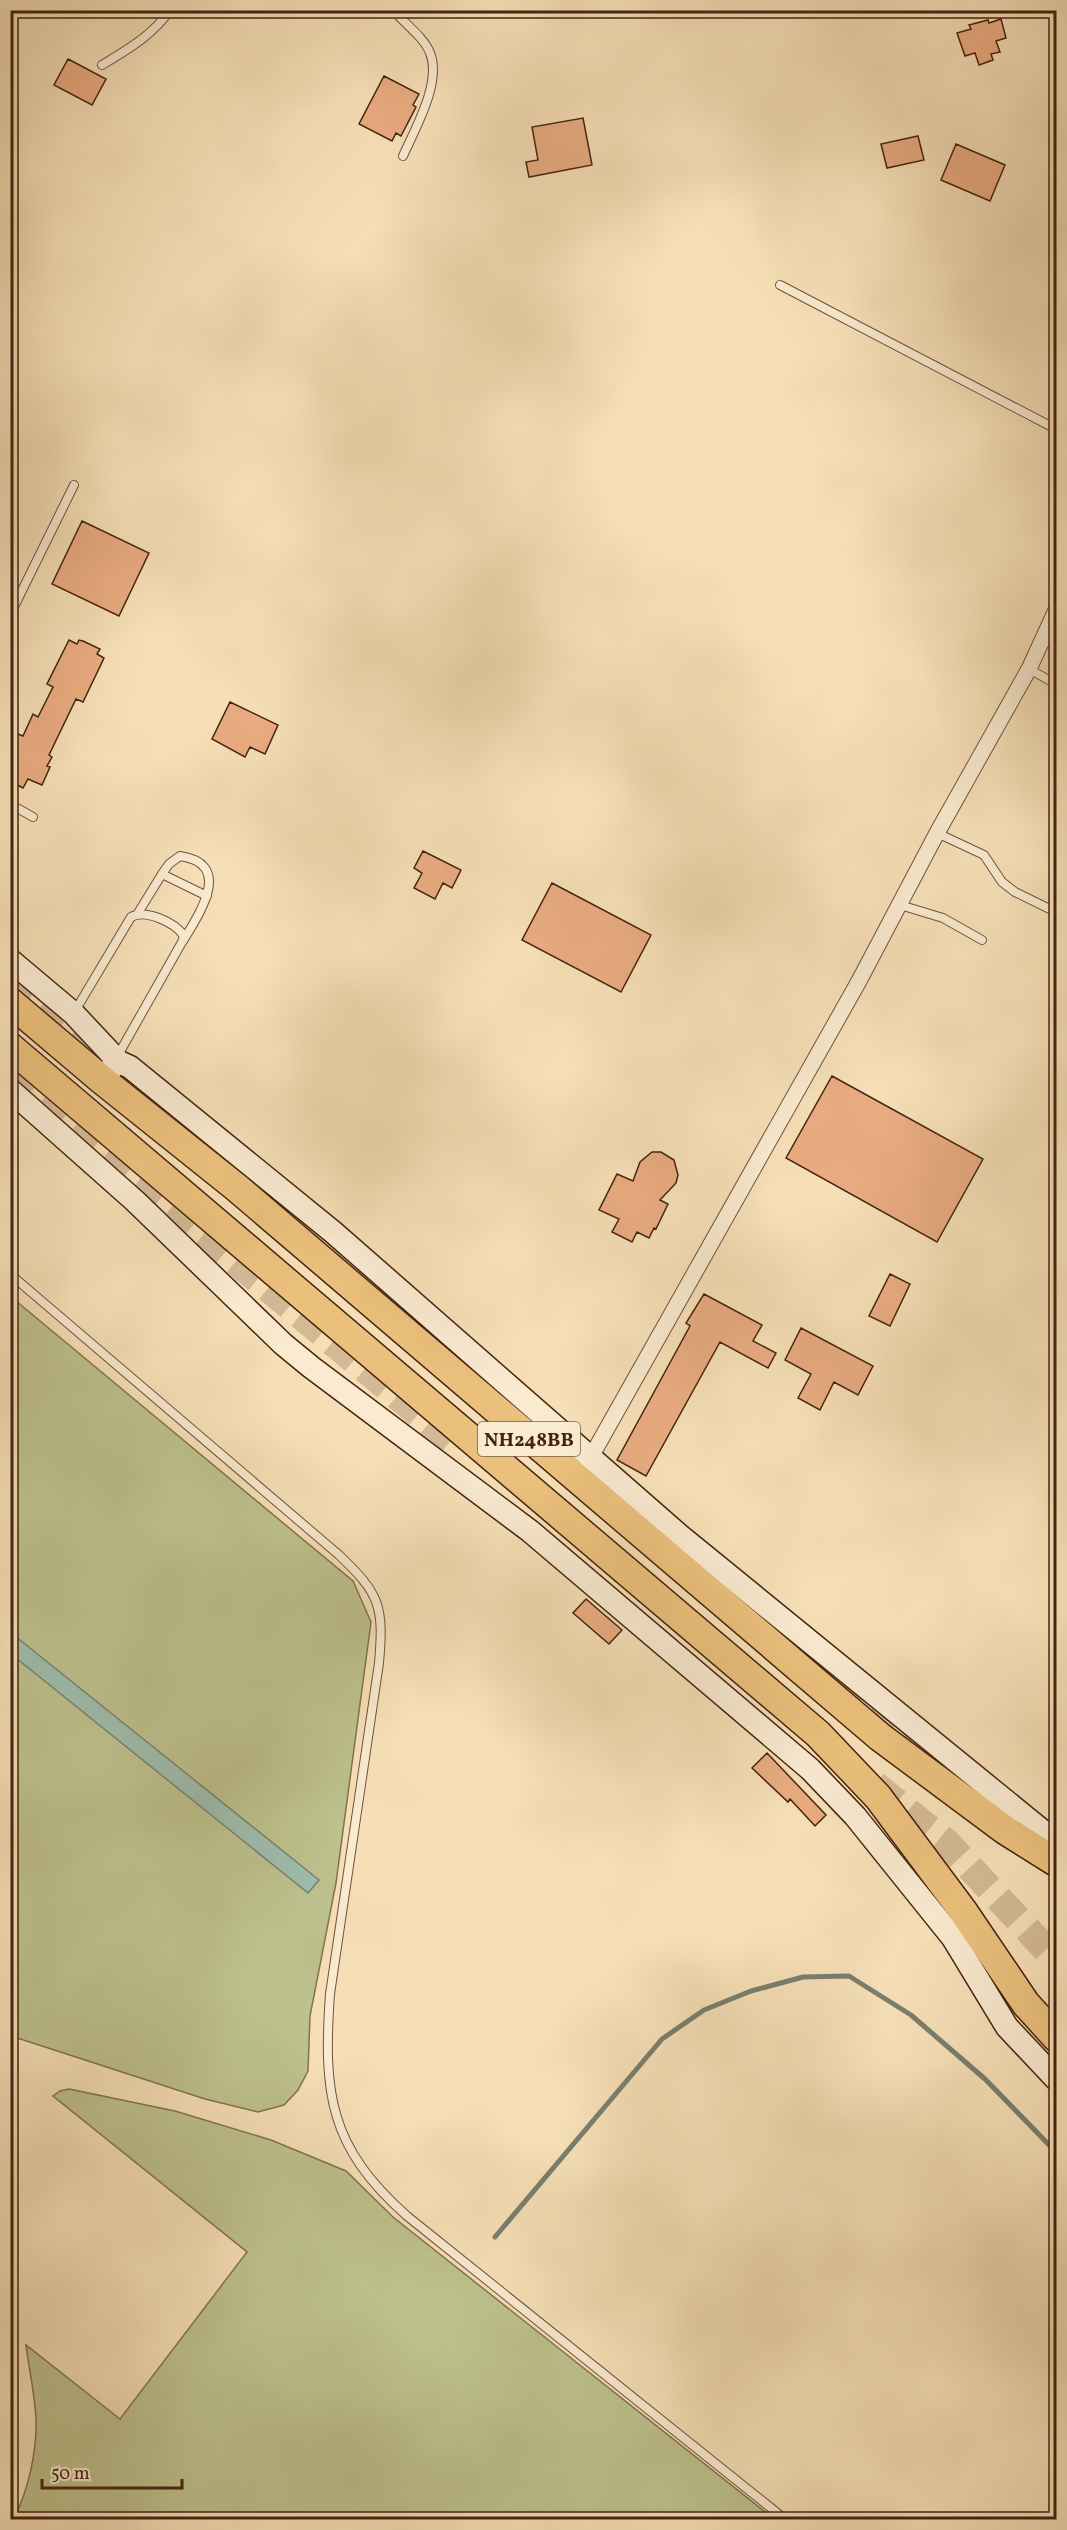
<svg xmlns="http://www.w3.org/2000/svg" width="1067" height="2530" viewBox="0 0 1067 2530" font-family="Vollkorn,serif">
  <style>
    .green { fill: #bdc18d; stroke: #81724e; stroke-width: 1.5 }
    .water { fill: #9dbdad; stroke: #7a7f6e; stroke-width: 1.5 }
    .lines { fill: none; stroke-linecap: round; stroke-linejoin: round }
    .stream { stroke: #7a7f6e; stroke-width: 5 }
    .building { fill: #e9ac81; stroke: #452310; stroke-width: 1.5 }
    .highway-tunnel { stroke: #d3b996; stroke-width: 28; stroke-dasharray: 28 14; stroke-linecap: butt }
    .lane-casing { stroke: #71523a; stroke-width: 10 }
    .street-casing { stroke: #71523a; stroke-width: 17 }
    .secondary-casing { stroke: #452310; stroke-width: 25 }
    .highway-casing { stroke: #452310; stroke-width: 31 }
    .lane { stroke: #f9ead0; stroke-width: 8 }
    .street { stroke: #f9ead0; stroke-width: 15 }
    .secondary { stroke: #f9ead0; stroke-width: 22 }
    .highway { stroke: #ebc07c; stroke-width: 28 }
    .labels { text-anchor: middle; stroke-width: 6; stroke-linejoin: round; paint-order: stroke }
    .shield { fill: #f9ead0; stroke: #7b5f4a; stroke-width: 1.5 }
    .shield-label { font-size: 20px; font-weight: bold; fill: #452310 }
  </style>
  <rect width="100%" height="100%" fill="#f6dfb7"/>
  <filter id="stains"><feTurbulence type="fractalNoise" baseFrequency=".00333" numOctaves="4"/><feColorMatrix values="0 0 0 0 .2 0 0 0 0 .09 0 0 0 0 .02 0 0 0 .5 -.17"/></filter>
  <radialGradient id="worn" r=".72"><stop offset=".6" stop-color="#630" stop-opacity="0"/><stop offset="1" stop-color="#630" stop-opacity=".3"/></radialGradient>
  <path class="green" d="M10,1296L353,1581L371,1622L336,1883L310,2016L308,2071L298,2090L284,2105L258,2112L205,2099L11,2036Z
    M69,2089L175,2111L271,2140L346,2171L393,2217L774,2519H14C28,2490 37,2453 36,2419C35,2395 29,2369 26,2345L120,2419L247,2252L53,2096L60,2091Z"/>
  <path class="water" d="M10,1632L319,1880L308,1893L11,1654Z"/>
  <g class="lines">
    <path class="stream" d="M495,2237L662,2039L704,2010L751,1991L803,1977L849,1976L911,2015L985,2079L1056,2152"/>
  </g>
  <path class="building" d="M1001,19L1006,38L996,41L1000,52L991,54L993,60L979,65L975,53L965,56L957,33L971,29L969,25L988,20L989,23Z
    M68,59L106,79L92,105L54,85Z
    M384,76L419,94L413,105L416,107L401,136L396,133L392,141L359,124Z
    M583,118L592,165L529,177L526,162L538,160L532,127Z
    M918,136L924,160L887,168L881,144Z
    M956,144L1005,165L990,201L941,180Z
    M82,521L149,553L119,616L52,584Z
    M69,640L77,644L79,640L83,641L100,649L97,654L104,658L83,702L76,699L49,755L52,757L47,766L50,767L42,785L28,779L23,788L10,781V740L14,741L18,734L23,736L33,714L38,717L53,687L47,684Z
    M230,702L278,725L265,754L250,747L245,757L212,739Z
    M423,851L461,870L452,888L443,883L435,899L414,888L422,873L414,868Z
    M552,883L651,935L621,992L522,940Z
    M832,1076L983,1159L937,1242L786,1158Z
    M652,1152H661L674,1160L678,1175L676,1183L660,1200L668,1204L656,1229L654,1228L649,1238L637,1232L632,1242L612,1232L619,1219L599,1210L617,1174L633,1181L640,1162Z
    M890,1274L910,1284L890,1326L869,1316Z
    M704,1294L762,1325L753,1341L776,1353L768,1368L720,1342L646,1476L617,1460L690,1326L686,1323Z
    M801,1328L873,1366L858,1395L834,1382L820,1410L798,1398L811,1374L785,1360Z
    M586,1599L622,1630L609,1644L573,1613Z
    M767,1753L826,1815L815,1826L790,1799L788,1802L752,1768Z"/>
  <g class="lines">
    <path class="highway-tunnel" d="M10,978L110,1062
      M10,1073L455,1444
      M156,1102L253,1185
      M838,1684L953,1775
      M875,1785L947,1843L1056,1960"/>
    <g class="lane-casing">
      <path id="lane" d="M393,10C404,23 424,37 430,53C442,82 415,129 403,156
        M102,65C127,50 153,35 170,10
        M780,285L1056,429
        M10,615L74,485
        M1029,669L1056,684
        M10,804L33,817
        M937,833L984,855L1002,882L1015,892L1056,912
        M162,874L207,896
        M900,905L943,918L982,940
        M138,913L162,874L169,864L180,856C234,864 199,914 183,941
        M75,1011L131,917C145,909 175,922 184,936L182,942L117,1057
        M10,1274L339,1555C380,1594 384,1606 379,1663L330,1994C323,2093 329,2147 407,2216L786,2520"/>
    </g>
    <g class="street-casing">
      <path id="street" d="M587,1464L859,981L937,833L1029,669L1056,610"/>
    </g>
    <g class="secondary-casing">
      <path id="secondary" d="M10,960L73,1013L119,1062
        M102,1080L115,1064L119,1062L130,1067L333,1232L679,1535L1056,1842
        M10,1090L135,1201L283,1344L311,1367L530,1531L810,1769L855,1816L953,1938L1007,2027L1056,2079"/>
    </g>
    <g class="highway-casing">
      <path id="highway" d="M10,1002L102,1080L237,1188L880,1737L1005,1830L1056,1862
        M10,1047L818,1734L878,1797L963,1911L1026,2004L1056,2037"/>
    </g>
    <use href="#lane" class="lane"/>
    <use href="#street" class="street"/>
    <use href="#secondary" class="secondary"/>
    <use href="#highway" class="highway"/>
  </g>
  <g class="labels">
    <rect class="shield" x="478" y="1422" width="102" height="34" rx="4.5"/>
    <g class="shield-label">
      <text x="529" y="1446">NH248BB</text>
    </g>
  </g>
  <rect width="1067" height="2530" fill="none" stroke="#f6dfb7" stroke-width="36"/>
  <rect x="12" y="12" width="1043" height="2506" fill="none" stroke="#452310" stroke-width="3"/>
  <rect x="18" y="18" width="1031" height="2494" fill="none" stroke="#452310" stroke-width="1.5"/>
  <path d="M42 2479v9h140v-9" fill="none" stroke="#452310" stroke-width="3"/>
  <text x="51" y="2479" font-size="18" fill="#452310" stroke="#f9ead0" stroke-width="4.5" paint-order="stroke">50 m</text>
  <rect width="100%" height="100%" filter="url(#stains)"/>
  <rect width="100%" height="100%" fill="url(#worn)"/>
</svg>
